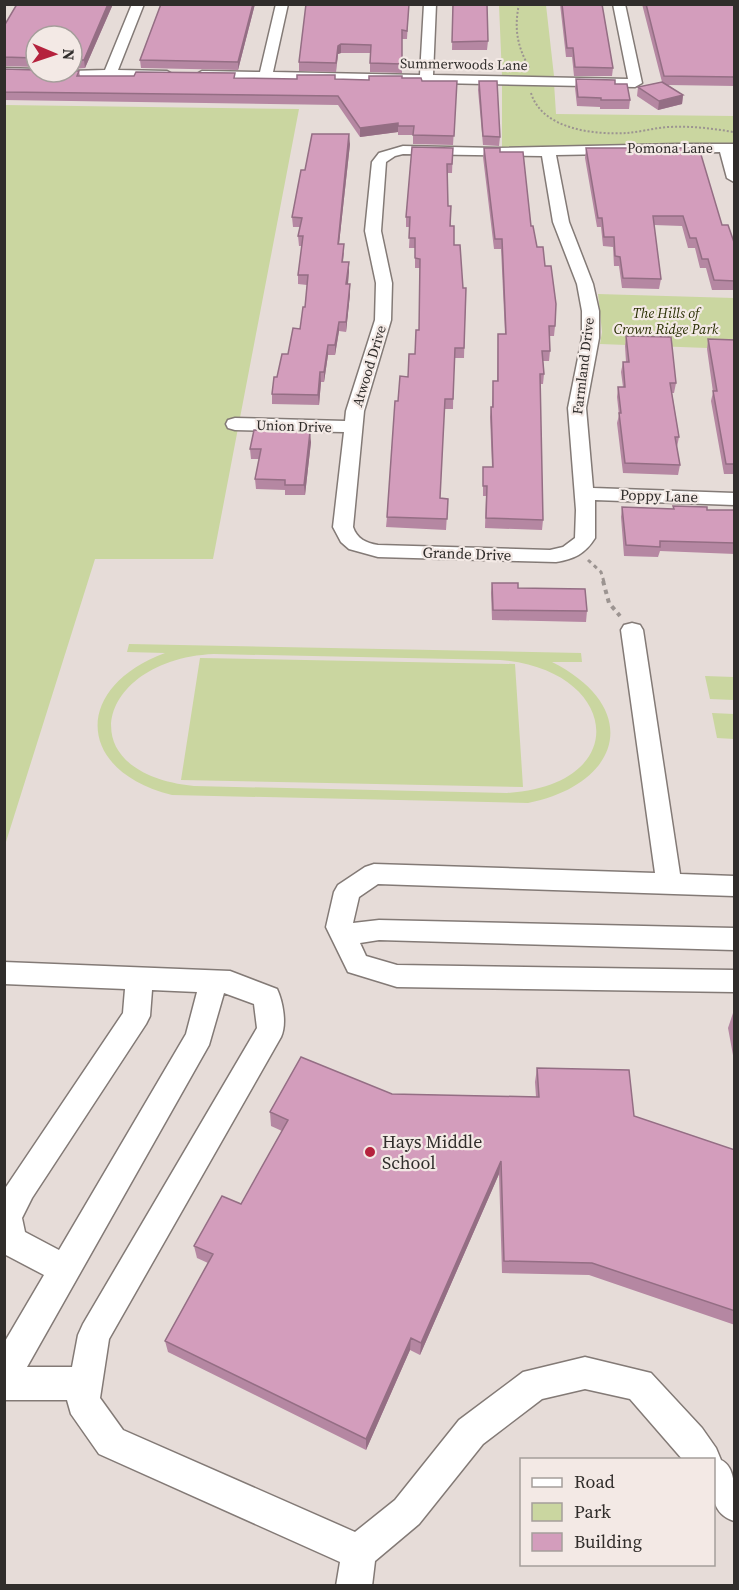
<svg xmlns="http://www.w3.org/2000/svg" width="739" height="1590" viewBox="0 0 739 1590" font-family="'Source Serif 4',serif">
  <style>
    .green { fill: #cad6a0; fill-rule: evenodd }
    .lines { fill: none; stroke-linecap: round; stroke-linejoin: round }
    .minor-casing { stroke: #837a76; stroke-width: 3 }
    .path-far2 { stroke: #9c9491; stroke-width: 2; stroke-dasharray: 2 2; stroke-linecap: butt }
    .path-far1 { stroke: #9c9491; stroke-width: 3; stroke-dasharray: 4 4; stroke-linecap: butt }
    .path { stroke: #9c9491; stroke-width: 4; stroke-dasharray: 4.5 4.5; stroke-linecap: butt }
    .minor { fill: #fff; fill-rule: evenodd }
    .wall { fill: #b587a2 }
    .shaded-wall { fill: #946e84 }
    .building { fill: #d39dbc; stroke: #946e84; stroke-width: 1.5 }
    .poi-dot { fill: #b5223d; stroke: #f3e9e5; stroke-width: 2 }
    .labels { text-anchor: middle; stroke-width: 4.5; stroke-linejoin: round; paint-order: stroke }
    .far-street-label { font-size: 14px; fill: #302d2b; stroke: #f3e9e5 }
    .far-park-label { font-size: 14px; font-style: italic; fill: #2a3004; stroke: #f3e9e5 }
    .street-label { font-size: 15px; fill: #302d2b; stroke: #f3e9e5 }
    .near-poi-label { font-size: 18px; fill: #302d2b; stroke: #f3e9e5; text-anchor: start }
  </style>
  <rect width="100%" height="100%" fill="#e6dcd8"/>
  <path class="green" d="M499,5H546L554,76H502Z
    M502,82L554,83L556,114L734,116V145L502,148Z
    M5,105L299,109L213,559H95L5,845Z
    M598,294L734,298V349L600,344L602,332Z
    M129,644L581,653L582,662H552C643,708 622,784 528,803L172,795C75,771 73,687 165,653L127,652ZM214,654L500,660C619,669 635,785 507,793L194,786C66,773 97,659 214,654Z
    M200,658L515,664L523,787L181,780Z
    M705,676L734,677V700L710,699Z
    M712,713L734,714V739L717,738Z"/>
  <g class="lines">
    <g class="minor-casing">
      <path id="minor" d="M132,4H144L118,70L167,71L174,75L172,78L4,76V68L36,69V72L105,70Z
        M276,4H288L273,72L420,75L424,4H436L433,75L628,79L613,4H625L642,83L635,87L197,78L195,75L202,71L260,72Z
        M678,144H734V182L727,178L720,152L556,155L569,222L593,284L599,311V338L586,408L593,488L734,493V505L595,500V538C585,554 574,559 556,562L378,557L349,549L341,542L333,527L344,432L235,430L228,428L226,424L228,420L235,418L345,421L346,411L375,320L376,283L365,231L372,162L379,153L403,146L496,148ZM403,154L542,156L553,222L577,284L582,311V338L568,408L576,510L575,538L563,547L550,550L378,545C366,543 357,539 353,527L364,411L391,320L392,283L381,231L386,162L395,156Z
        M632,623L640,625L643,630L680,874L734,876V896L378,884L359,897L353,923L379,920L734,928V950L379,940L360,943L366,956L397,965L734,970V992L397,987L348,972L326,927L334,892L338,885L365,867L374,864L655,873L621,630L624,625Z
        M4,962L230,971L277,989C283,1002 287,1024 281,1037L109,1339L100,1398L123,1430L355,1532L395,1500L459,1420L523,1372L585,1357L651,1373L702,1428L716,1448L721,1460C739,1468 734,1503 734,1521C706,1512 714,1485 714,1460H683L630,1399L585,1389L542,1399L483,1444L419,1524L375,1561L372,1586H336L340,1562L99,1454L71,1414L67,1400H4V1343L44,1275L4,1254V1190L123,1013L125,989L4,984ZM152,990L197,992L186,1034L59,1250L25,1232L22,1218L32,1198L146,1024L150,1016ZM224,993L254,1004L257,1028L83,1324L78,1335L72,1367H27L209,1045Z"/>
    </g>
    <path class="path-far2" d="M519,4C514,29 517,46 530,69
      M531,93C542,129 593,135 627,133C640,132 654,128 668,127C690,126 711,128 733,132"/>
    <path class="path-far1" d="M588,560L601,572L604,582"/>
    <path class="path" d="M603,581L609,603L620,616"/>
    <use href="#minor" class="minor"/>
  </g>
  <path class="wall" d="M113,4L85,68L72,69V36H36V67L4,66V26Z
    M161,4H255L238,70L141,68L140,60Z
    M409,4L407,39H402V73L370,72V53H341L338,54L336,72L299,71V62Z
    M453,4L488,41L487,50H452Z
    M560,4H602L613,68L612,76H574L572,57H566Z
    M642,4H735V86L668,85L683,95L682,104L658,110L637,96L638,87L662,82Z
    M4,69L79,71L80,76L369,80L402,78L422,81H457L453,145L413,144V135H398V132L360,137L338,105L4,100Z
    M576,79L615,84L630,100L629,109H600V107L577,106L575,88Z
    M479,81L500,137L499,146L483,145L478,90Z
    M350,144L339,244L344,253L343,262H349L348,284H350V294L346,332L339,331L335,355H328L324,382H321L319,405L272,404V394L277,377L300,329L305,307L307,285L298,284V275L302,246H299L298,236L300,227H293L292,217L305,170Z
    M453,148L452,173H448V206L454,245L463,288H466L464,358H454L453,409H444L440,498L448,499L446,530L386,527L387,517L398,401L408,377L415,354L419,330L420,268H415V248H409L410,227H406V217Z
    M484,148L500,152L531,226L537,247L545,266L555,326L554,336H550V351L549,361H543L544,374L543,384H540L543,520L542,530L485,528L486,496H483V467H492L490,417L491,407H492L493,381H497L498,334H505L501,249H494L483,157Z
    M586,148L722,225L735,245V290H712L706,268H700L695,248H688L682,226L654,225L661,279L659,289L622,288L619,266H614L613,247L603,246L601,227H597L585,158Z
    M626,336L676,383L674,393H672L679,437L677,447L680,465L678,475L623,473L617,423L619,415L617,397L618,387H623L621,372L623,362H626L625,346Z
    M708,339L735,340V474H724L711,401L713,392L707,349Z
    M311,442L305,495H285V490L256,489L255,479L259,459H251L250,449Z
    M673,506L707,510H735V554L660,551L658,557L624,556L621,517L622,507L673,509Z
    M492,583L518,588L587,611L586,622L492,620L491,593Z
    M733,1013H735V1066L728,1028Z
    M537,1068L634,1116L735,1150V1325L589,1275L502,1273L499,1174L420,1355L410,1350L366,1450L168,1352L165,1341L208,1263L197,1258L194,1246L241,1204L282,1131L271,1126L270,1112L392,1094L536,1097L535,1082Z"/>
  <path class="shaded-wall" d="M108,4H113L85,68L84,60Z
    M253,4H255L238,70V62Z
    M341,44V53L338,54L336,72L338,46Z
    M683,95L682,104L658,110L659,101Z
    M398,123V132L360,137V128Z
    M349,134L350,144L338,253V244Z
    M349,262V272L347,294L346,284Z
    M350,284V294L346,332V322Z
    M339,322V331L335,355V345Z
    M328,345V355L324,382V372Z
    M320,372L321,382L319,405L318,395Z
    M310,432L311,442L305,495L304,485Z
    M501,1161L499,1174L420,1355L421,1343Z
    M411,1338L410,1350L366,1450V1439Z"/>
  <path class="building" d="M17,4H108L84,60H72V36H36V60L35,58L4,57V26Z
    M161,4H253L238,62L140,60Z
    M306,4H409L407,31L402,30V64L370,63L371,45L341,44L338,46L336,63L299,62Z
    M453,4H487L488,41L452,42Z
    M562,4H602L613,68L575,67L573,48H567Z
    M646,4H735V77L664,76Z
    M4,69L36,70V72H72V71H79L77,76H134L136,72L235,73L234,78L297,79V75H335V79L369,80V76H402V78H421L422,81H457L454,136L413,135L414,126H398V123L360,128L338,96L4,92Z
    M576,79L615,80V84H627L630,100H601V98L578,97Z
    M479,81H497L500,137L483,136Z
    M662,82L683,95L659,101L638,87Z
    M312,134H349L338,244H344L342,262H349L346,284H350L346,322H339L335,345H328L324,372H320L318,395L272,394L274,377H277L282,354H288L293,328L300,329L303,307H305L308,275H298L303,236H298L302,218L292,217L301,170H305Z
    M412,147L453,148L452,164H447L448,206H451L450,226H454V245H460L463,288H466L464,348H455L453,399H445L440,498L448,499L447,519L387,517L395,401H398L400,376L408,377L409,354H415L416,330H419L420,259L415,258V238H409L410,217H406Z
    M484,148H500V152H523L531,226H533L537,247H543L545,266H551L556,304L555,326H549L550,351H542L544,374H540L543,520L486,518L487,486H483V467H493L491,407H493V381H498V334H506L502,239H495Z
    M586,148H699L722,225H728L735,245V281L714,280L708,259H702L696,238H690L683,216H653L661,279L623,278L620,257L615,256L614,237H604L602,218H598Z
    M626,336L671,337L676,383H670L679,437H675L680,465L625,463L619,413H621L618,387H625L623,362H629Z
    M708,339L735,340V464H726L713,391H717Z
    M254,430L310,432L304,485H285V480L255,479L261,449H250Z
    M673,506L707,507V510H735V543L660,541V547L626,545L622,507L674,509Z
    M492,583H518V588L585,589L587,611L493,610Z
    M301,1057L392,1094L539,1097L537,1068L629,1070L634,1116L735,1150V1311L592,1263L504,1261L501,1161L421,1343L411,1338L366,1439L165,1341L213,1254L194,1246L222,1196L241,1204L288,1120L270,1112Z"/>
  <circle class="poi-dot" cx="370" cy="1152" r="6"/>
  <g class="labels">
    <g class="far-street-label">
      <text transform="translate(464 64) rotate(1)" y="5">Summerwoods Lane</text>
      <text x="670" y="153">Pomona Lane</text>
      <text transform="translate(369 366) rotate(-73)" y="5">Atwood Drive</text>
      <text transform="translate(583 366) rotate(-83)" y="5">Farmland Drive</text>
      <text transform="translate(294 426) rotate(2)" y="5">Union Drive</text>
    </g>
    <g class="far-park-label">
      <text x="666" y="318">The Hills of<tspan x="666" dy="16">Crown Ridge Park</tspan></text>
    </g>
    <g class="street-label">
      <text transform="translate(659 496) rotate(2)" y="5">Poppy Lane</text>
      <text transform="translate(467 554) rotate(2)" y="5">Grande Drive</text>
    </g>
    <g class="near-poi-label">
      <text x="382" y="1148">Hays Middle<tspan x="382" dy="21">School</tspan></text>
    </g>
  </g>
  <rect width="739" height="1590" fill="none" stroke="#302d2b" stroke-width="12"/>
  <rect x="520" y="1458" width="195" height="108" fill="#f3e9e5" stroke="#a59e9b" stroke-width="1.5"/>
  <rect x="532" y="1478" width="30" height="9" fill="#ffffff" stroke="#a59e9b" stroke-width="1.5"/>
  <text x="574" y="1488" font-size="18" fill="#302d2b">Road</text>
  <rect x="532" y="1503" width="30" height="18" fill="#cad6a0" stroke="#a59e9b" stroke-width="1.5"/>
  <text x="574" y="1518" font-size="18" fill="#302d2b">Park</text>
  <rect x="532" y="1533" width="30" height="18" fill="#d39dbc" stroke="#a59e9b" stroke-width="1.5"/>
  <text x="574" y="1548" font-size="18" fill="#302d2b">Building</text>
  <g transform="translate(54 54) rotate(92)"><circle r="28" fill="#f3e9e5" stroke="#a59e9b" stroke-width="1.5"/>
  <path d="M0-4.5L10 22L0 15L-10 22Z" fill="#b5223d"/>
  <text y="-9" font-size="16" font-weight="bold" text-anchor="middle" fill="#302d2b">N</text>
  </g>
</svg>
